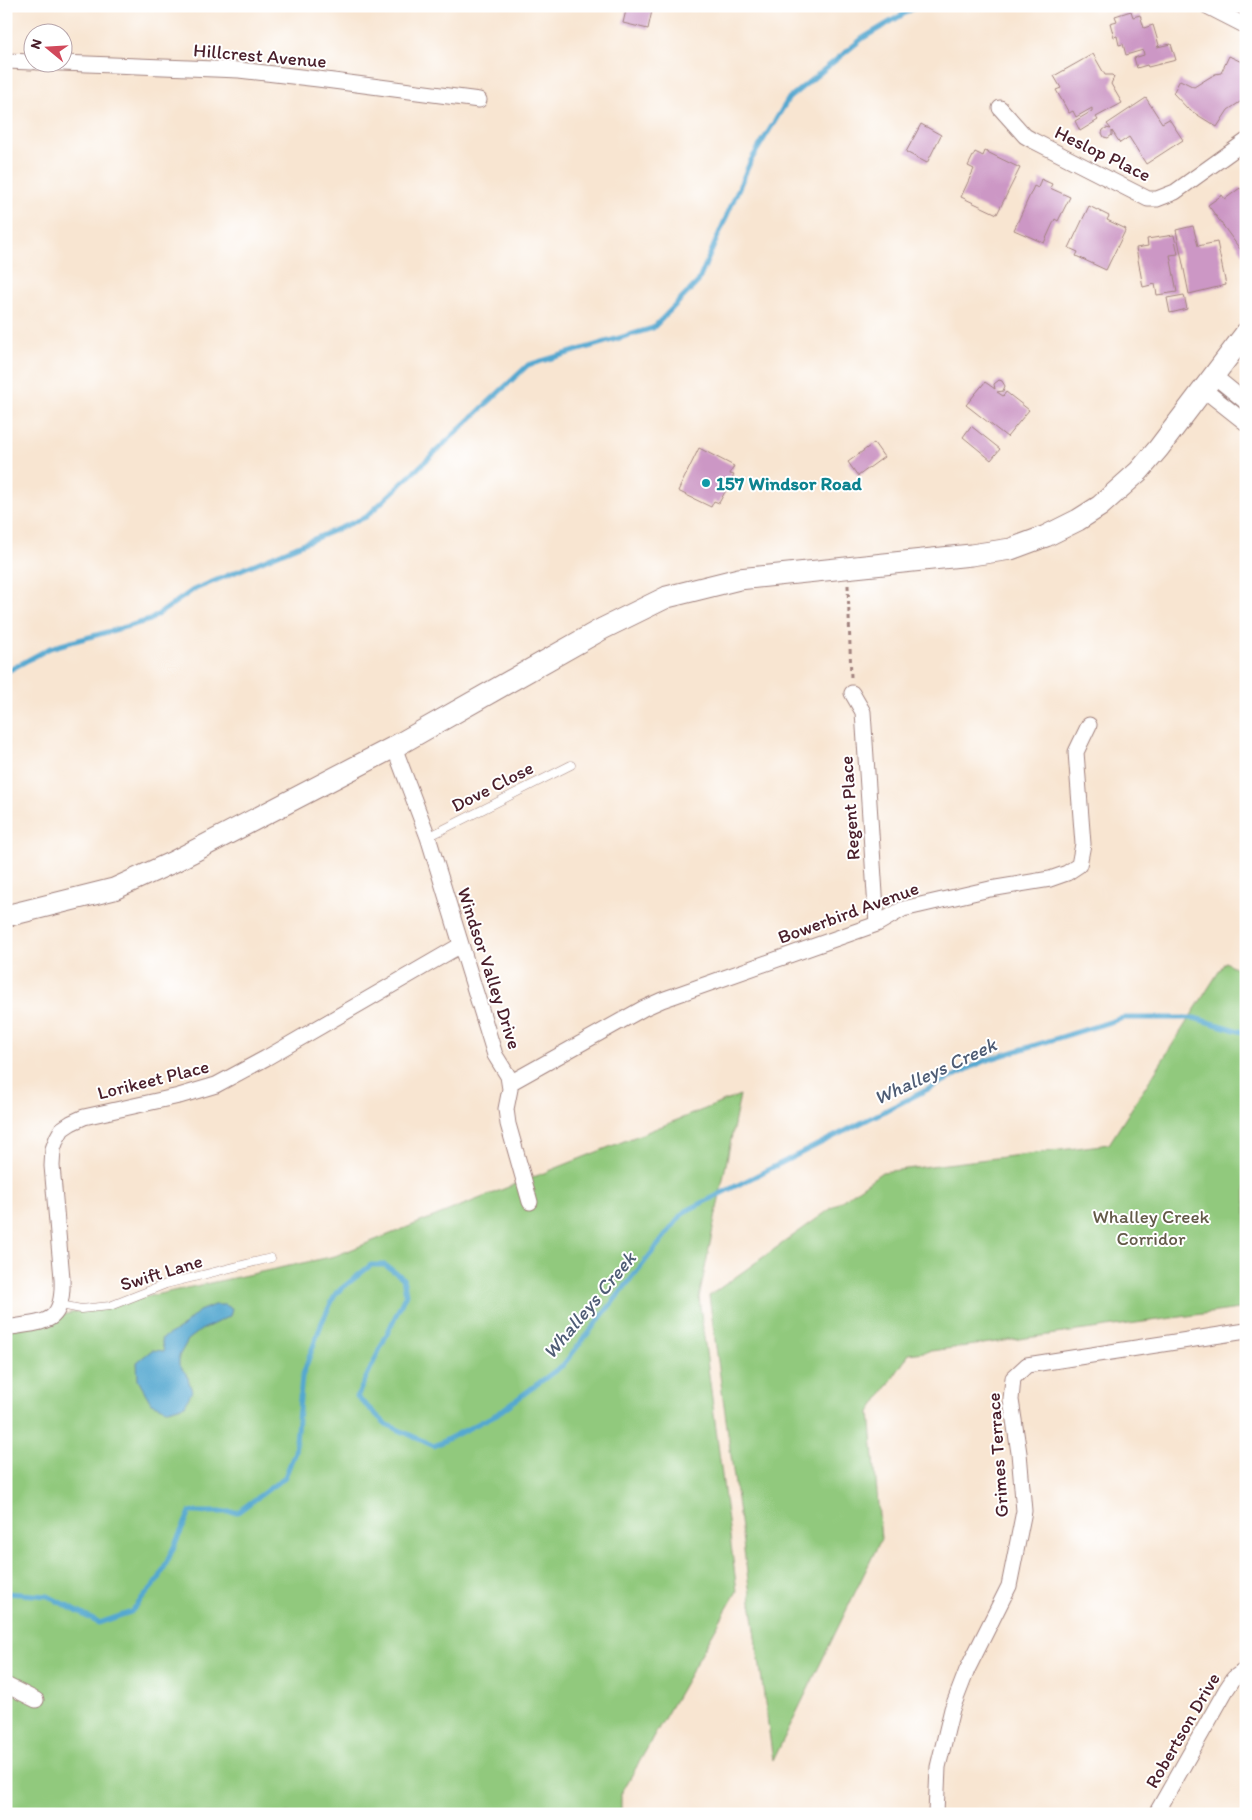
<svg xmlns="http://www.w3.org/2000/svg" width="1252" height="1820" viewBox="0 0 1252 1820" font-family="Itim,sans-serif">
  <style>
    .green { fill: #91c97d; stroke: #6e7454 }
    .water { fill: #55a8d0; stroke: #50647e }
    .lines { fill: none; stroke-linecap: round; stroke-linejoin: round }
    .stream { stroke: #55a8d0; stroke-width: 5 }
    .building { fill: #cc97c5 }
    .lane-casing { stroke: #a1827e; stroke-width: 9 }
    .street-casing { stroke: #a1827e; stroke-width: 17 }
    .secondary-casing { stroke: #a1827e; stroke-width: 23 }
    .path { stroke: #a1827e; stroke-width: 3; stroke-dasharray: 4 4; stroke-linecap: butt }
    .lane { stroke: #fff; stroke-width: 8 }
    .street { stroke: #fff; stroke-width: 15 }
    .secondary { stroke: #fff; stroke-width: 21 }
    .culture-dot { fill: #0f9aa8; stroke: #fff; stroke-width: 2 }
    .labels { text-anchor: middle; stroke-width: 4; stroke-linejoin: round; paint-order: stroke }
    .street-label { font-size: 19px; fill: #4a1f2b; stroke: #fff }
    .culture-label { font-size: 19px; font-weight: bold; fill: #0d838f; stroke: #fff; text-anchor: start }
    .park-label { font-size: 19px; fill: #635a48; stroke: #fff }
    .water-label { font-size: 20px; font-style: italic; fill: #4f5d75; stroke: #fff }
  </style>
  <rect width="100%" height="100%" fill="#fff"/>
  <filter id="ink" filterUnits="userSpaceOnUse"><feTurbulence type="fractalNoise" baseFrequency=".02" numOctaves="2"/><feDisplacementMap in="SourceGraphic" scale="10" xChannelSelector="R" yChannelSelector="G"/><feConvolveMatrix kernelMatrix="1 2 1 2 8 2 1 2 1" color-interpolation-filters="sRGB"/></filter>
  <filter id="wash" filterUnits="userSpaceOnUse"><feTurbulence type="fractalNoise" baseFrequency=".0096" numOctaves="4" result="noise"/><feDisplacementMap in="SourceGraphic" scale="20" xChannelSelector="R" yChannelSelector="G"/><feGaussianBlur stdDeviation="1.12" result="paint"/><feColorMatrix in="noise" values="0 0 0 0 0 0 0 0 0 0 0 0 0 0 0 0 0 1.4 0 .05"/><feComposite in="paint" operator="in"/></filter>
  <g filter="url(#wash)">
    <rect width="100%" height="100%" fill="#f8e5d1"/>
    <path class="green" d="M1225,962L1246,973V1308L909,1354L870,1412L881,1539L773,1761L709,1296L882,1172L1109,1144Z
      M740,1095L699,1298L737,1591L621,1794V1814H6V1327L335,1256Z"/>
    <path class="water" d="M214,1305H225L232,1308L230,1316L201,1330L188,1340L179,1356V1365L187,1375L192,1391L185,1405L169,1410L151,1403L138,1380L137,1362L152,1350L164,1351L161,1339L182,1327L199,1311Z"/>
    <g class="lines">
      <path class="stream" d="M6,672L50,648L150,620L193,590L366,517L528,365L653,328L698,282L751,160L789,98L863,38L917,6
        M6,1593L48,1596L99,1623L131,1612L159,1579L190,1512H238L285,1477L295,1452L302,1377L322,1322L336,1293L371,1265H385L403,1278L406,1294L357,1397L386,1424L434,1446L497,1414L563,1365L684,1212L984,1061L1123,1018H1194L1246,1033"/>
    </g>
    <g id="blocks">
      <path class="building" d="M627,6H653L648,29L623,23Z
        M1131,11L1133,17L1140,15L1144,28L1153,25L1159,45L1157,47L1171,44L1176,60L1148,67L1147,65L1137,68L1134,58L1144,55L1143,50L1126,55L1123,44L1119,45L1117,36L1114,37L1110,23L1117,21L1115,16Z
        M1093,54L1105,75H1112L1114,77L1111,84L1122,103L1096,117L1098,120L1080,131L1075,121L1092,111V108L1076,117L1073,111L1069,113L1056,90L1061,88L1054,76Z
        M1229,56L1246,64V98L1228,110L1217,127L1188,109L1173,93L1180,80L1194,87L1215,74L1221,73Z
        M1146,98L1162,123L1169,119L1183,140L1146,164L1129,137L1120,143L1112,131V135L1108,138L1104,137L1102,133L1103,130L1106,128L1111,129L1107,124Z
        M921,124L941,135L927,163L906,152Z
        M985,151L1020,168L997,214L961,197L974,169L968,166L975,152L983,156Z
        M1041,179L1052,184L1050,188L1070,197L1058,221L1055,219L1044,243L1014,230L1034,186L1038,188Z
        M1240,188L1246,196V208L1244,209L1246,212L1245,256L1208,205L1222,195L1225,199Z
        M1089,206L1109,216L1107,220L1126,229L1106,270L1076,256L1078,252L1069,248Z
        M1193,226L1198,246L1217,242L1226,285L1189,294L1176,230Z
        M1174,235L1178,254L1170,255L1177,292L1157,295L1155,284L1143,287L1136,248L1148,246L1147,239Z
        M1184,295L1187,309L1170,313L1167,298Z
        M999,380L1002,381L1005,386L1003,391L997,392L1003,396L1006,392L1029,410L1007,437L966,405L985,382L995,389L994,384Z
        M971,426L1000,449L991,460L963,437Z
        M874,443L884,457L858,476L848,462Z
        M699,448L734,466L730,474L734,475L719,503L714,501L711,507L678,491Z"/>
    </g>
  </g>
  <g filter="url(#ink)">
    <use href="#blocks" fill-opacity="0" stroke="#a1827e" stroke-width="1"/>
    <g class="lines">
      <g class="lane-casing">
        <path id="lane" d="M428,837L571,765
          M61,1305L81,1309L110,1306L166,1284L271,1258"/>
      </g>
      <g class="street-casing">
        <path id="street" d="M1207,6L1246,26
          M6,61L32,62
          M37,62L239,70L318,79L479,100
          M1000,108L1025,136L1032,140L1148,199H1157L1175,192L1246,141
          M1213,375L1246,402
          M1203,389L1246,423
          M852,693L863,712L877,924
          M394,747L428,837L495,1055L508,1076L510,1089L506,1109L508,1124L530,1202
          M510,1083L644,1008L662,1000L877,924L903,909L990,889L1050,879L1067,873L1079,865L1083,844L1076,752L1089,725
          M6,1328C45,1321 64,1326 62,1278L52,1166L53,1149L57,1138L62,1129L71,1123L84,1117L179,1096L216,1085L266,1058L461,945
          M6,1685L36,1700
          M936,1814L938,1767L952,1709L967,1670L1009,1586L1024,1511L1019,1453L1011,1400L1013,1378L1027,1365L1246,1331
          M1156,1814L1226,1690L1234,1678L1246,1669"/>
      </g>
      <g class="secondary-casing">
        <path id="secondary" d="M6,916L114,889L173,862L394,747L602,629L667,597L739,579L971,555L1011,549L1046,536L1078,520L1100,506L1139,471L1158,449L1246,333"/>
      </g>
      <path class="path" d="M848,585L851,678"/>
      <use href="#lane" class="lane"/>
      <use href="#street" class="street"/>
      <use href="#secondary" class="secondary"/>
    </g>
  </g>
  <circle class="culture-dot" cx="706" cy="483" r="5"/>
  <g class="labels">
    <g class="street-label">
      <text transform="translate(260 55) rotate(5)" y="7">Hillcrest Avenue</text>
      <text transform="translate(1103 153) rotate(26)" y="7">Heslop Place</text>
      <text transform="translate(492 786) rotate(-27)" y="7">Dove Close</text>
      <text transform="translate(849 808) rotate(-94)" y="7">Regent Place</text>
      <text transform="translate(848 912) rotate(-20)" y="7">Bowerbird Avenue</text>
      <text transform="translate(490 968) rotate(72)" y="7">Windsor Valley Drive</text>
      <text transform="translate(153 1079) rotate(-14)" y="7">Lorikeet Place</text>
      <text transform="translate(161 1272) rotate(-17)" y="7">Swift Lane</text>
      <text transform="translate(997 1455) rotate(-94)" y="7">Grimes Terrace</text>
      <text transform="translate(1182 1730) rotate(-60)" y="7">Robertson Drive</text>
    </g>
    <g class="culture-label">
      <text x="716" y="490">157 Windsor Road</text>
    </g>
    <g class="park-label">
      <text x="1151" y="1223">Whalley Creek<tspan x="1151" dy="22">Corridor</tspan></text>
    </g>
    <g class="water-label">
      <text transform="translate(935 1071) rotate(-25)" y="7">Whalleys Creek</text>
      <text transform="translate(589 1305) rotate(-50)" y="7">Whalleys Creek</text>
    </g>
  </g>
  <rect width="1252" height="1820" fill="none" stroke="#fff" stroke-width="25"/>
  <g transform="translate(48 48) rotate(288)"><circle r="24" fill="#ffffff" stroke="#b7a5aa"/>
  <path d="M0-4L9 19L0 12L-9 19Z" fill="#d1495b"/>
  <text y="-8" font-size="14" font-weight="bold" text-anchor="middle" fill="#4a1f2b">N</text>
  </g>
</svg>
